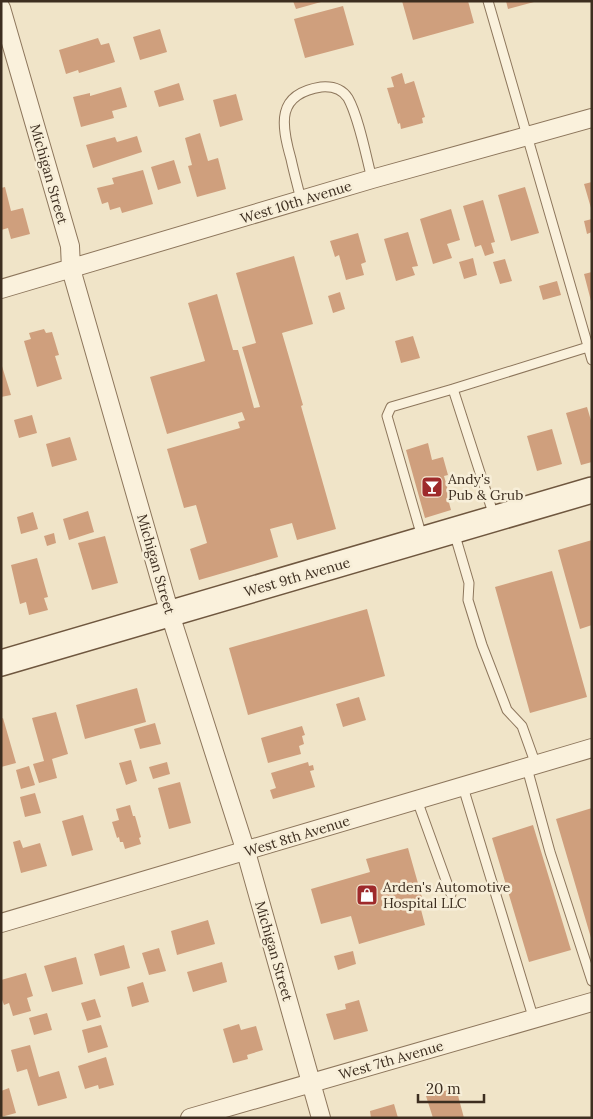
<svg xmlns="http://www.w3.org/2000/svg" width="593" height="1119" viewBox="0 0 593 1119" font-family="Lora,serif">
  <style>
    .building { fill: #cf9f7d }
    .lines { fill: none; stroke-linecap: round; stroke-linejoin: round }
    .lane-casing { stroke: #8d765c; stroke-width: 11 }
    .street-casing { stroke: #8d765c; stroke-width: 20 }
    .secondary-casing { stroke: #6f573f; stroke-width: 28 }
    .lane { stroke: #faf1dc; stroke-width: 9 }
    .street { stroke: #faf1dc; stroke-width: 18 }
    .secondary { stroke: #faf1dc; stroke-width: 25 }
    .labels { text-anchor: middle; stroke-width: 5; stroke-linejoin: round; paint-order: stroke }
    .street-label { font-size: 14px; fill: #3d2e20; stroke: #f7eed8 }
    .poi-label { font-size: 14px; fill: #3d2e20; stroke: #f7eed8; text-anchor: start }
  </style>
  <rect width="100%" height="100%" fill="#f0e4c8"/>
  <path class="building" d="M293,1H321V2L296,9Z
    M402,1H468L474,23L413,40Z
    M506,1H534V2L508,9Z
    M343,6L354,45L305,58L294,19Z
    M160,29L167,52L140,60L133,37Z
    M98,38L101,45L109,43L115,62L79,73L78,70L66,74L59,50Z
    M402,73L405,84L414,81L425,117L422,118L423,123L401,129L400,123L398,124L387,88L394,87L391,77Z
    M179,83L184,100L159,107L154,91Z
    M121,87L127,107L112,111L114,118L81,127L73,97L90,93V96Z
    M236,94L243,120L220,127L213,100Z
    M200,133L208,161L218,158L226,189L197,197L188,166L192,165L185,138Z
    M137,136L142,152L93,168L86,145L115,137L117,142Z
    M174,160L181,183L158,190L151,167Z
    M143,170L153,204L122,213L120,207L110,210L108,202L102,204L97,188L114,184L112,178Z
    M592,182V208H591L584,184Z
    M5,187L11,211L23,208L30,234L11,239L8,228L1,230V188Z
    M525,187L539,233L511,241L498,195Z
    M483,200L495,242L491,243L494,253L485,256L481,245L475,247L463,206Z
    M451,209L460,240L447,244L452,258L433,264L420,219Z
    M592,219V232L587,234L584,221Z
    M408,232L418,266L412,267L415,275L396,281L384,239Z
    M358,233L366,262L361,264L364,275L346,280L339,255L335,257L330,241Z
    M294,256L313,324L282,333L303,405L301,406L336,529L297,540L292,523L270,529L278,557L199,580L190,549L207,543L196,505L184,508L167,449L240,428L238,422L245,420L242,412L167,434L150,377L205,361L188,303L217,294L233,350H238L254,408L260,407L242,347L256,343L236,273Z
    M473,258L477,275L464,279L459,262Z
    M505,259L512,281L500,284L493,262Z
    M592,272V301H591L584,274Z
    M557,281L561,295L543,300L539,286Z
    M340,292L345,309L333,313L328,296Z
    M44,329L46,333L52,332L59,355L55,356L62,379L37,387L24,341L31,339L29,333Z
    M413,336L420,358L401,363L395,341Z
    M1,363L11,395L1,397Z
    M587,407L592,424V462L581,465L566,413Z
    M32,415L37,433L19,438L14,420Z
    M552,429L562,464L537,471L527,436Z
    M70,437L77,460L52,467L46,444Z
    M428,443L432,460L443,457L448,475L444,476L450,498L448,499L451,510L425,518L406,450Z
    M88,511L94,532L69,540L63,519Z
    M33,512L38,529L21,534L17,517Z
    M54,533L56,543L47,546L44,536Z
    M105,536L118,583L92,590L78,543Z
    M592,540V625L580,629L558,550Z
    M37,558L48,597L44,598L48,610L29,615L26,602L20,604L11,565Z
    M552,571L587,697L530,713L495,587Z
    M367,609L385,676L248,715L229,648Z
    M137,688L146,722L85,739L76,705Z
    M359,697L366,720L343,727L336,704Z
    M56,712L68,754L52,759L57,778L39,783L33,764L44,761L32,718Z
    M3,718L16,763L1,767V719Z
    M155,723L161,744L140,749L134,729Z
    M302,726L305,735L302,736L304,744L299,746L301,754L268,763L261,738Z
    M131,760L137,781L126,785L119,763Z
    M167,762L170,774L153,779L149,767Z
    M308,762L309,766L313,765L314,770L310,771L315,787L273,799L270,790L276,788L271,773Z
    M29,766L35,785L21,789L16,770Z
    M180,782L191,823L169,829L158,788Z
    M35,793L41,813L25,817L20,797Z
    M130,805L133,816H135L141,837L139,838L141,844L125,849L123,842H120L119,837L117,838L112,822L119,820L116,809Z
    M592,808V937L591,938L556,819Z
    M83,815L93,850L72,856L62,821Z
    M533,825L571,950L529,962L492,838Z
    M20,840L23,848L40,843L47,866L21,873L13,842Z
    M408,848L423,901L419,902L425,925L359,944L351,916L321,924L311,889L370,872L366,859Z
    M208,920L215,944L177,955L171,931Z
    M124,945L130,968L100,976L94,954Z
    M159,948L166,971L149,975L142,953Z
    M353,951L356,964L338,970L334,956Z
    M76,957L83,984L52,992L44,966Z
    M222,962L227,982L193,992L187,972Z
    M26,973L33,996L27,998L31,1011L13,1016L9,1003L4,1005L1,997V980Z
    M143,982L149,1002L132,1007L127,987Z
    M95,999L101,1017L87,1021L81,1003Z
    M359,1000L368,1031L334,1040L326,1014L346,1009L345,1004Z
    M47,1013L52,1030L34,1035L29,1018Z
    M239,1024L241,1030L256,1026L263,1050L247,1055L248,1059L233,1063L223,1029Z
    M101,1025L108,1047L88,1053L82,1030Z
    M30,1045L39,1077L59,1071L67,1098L38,1106L27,1069L17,1072L11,1050Z
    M106,1057L114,1085L99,1089L98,1085L85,1089L78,1066Z
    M9,1088L16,1113L1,1117V1091Z
    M456,1088L464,1118H433L426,1096Z
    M394,1104L398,1118H371L370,1111Z"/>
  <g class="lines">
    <g class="lane-casing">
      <path id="lane" d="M488,1L592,360
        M301,200C298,187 294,173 291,159C281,124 276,94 321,87C332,86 342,89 348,98C359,118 366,156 372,179
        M453,389L588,347
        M454,532L469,583L468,600L482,645L507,710L522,726L536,765
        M422,537L387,416L391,407L453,389L494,516
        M527,768L550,852L592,981
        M463,787L534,1020
        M417,800L451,894"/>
    </g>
    <g class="street-casing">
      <path id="street" d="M1,8L70,246L71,269L170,614L246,852L321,1118
        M1,289L372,179L592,118
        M1,923L592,748
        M190,1118L592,1002"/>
    </g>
    <g class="secondary-casing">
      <path id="secondary" d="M1,663L592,490"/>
    </g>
    <use href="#lane" class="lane"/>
    <use href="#street" class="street"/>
    <use href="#secondary" class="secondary"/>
  </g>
  <defs>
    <g id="bar-square" transform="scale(1.125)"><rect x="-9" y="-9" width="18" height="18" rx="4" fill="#9e2a2b" stroke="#f7eed8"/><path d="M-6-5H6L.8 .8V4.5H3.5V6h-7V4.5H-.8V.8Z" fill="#fff"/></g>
    <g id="shop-square" transform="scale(1.125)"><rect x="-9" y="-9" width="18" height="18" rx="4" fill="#9e2a2b" stroke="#f7eed8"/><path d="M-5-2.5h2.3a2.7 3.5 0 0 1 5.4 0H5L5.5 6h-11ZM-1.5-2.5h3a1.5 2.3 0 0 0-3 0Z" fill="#fff"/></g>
  </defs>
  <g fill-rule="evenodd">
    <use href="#bar-square" x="432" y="487"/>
    <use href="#shop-square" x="367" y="895"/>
  </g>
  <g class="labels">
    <g class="street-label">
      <text transform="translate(49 174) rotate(74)" y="5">Michigan Street</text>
      <text transform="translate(296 202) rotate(-17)" y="5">West 10th Avenue</text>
      <text transform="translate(156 564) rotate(74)" y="5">Michigan Street</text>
      <text transform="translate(297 577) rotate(-16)" y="5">West 9th Avenue</text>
      <text transform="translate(297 836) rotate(-17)" y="5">West 8th Avenue</text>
      <text transform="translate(274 951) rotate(74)" y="5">Michigan Street</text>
      <text transform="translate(391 1060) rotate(-16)" y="5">West 7th Avenue</text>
    </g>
    <g class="poi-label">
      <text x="448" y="484">Andy's<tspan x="448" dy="16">Pub &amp; Grub</tspan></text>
      <text x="383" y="892">Arden's Automotive<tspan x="383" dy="16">Hospital LLC</tspan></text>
    </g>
  </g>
  <rect width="593" height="1119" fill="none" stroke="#3d2e20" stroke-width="5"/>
  <path d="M418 1094v8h66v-8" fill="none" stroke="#3d2e20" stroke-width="2.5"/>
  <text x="426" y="1094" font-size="15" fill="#3d2e20" stroke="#f7eed8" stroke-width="4" paint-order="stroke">20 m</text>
</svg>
